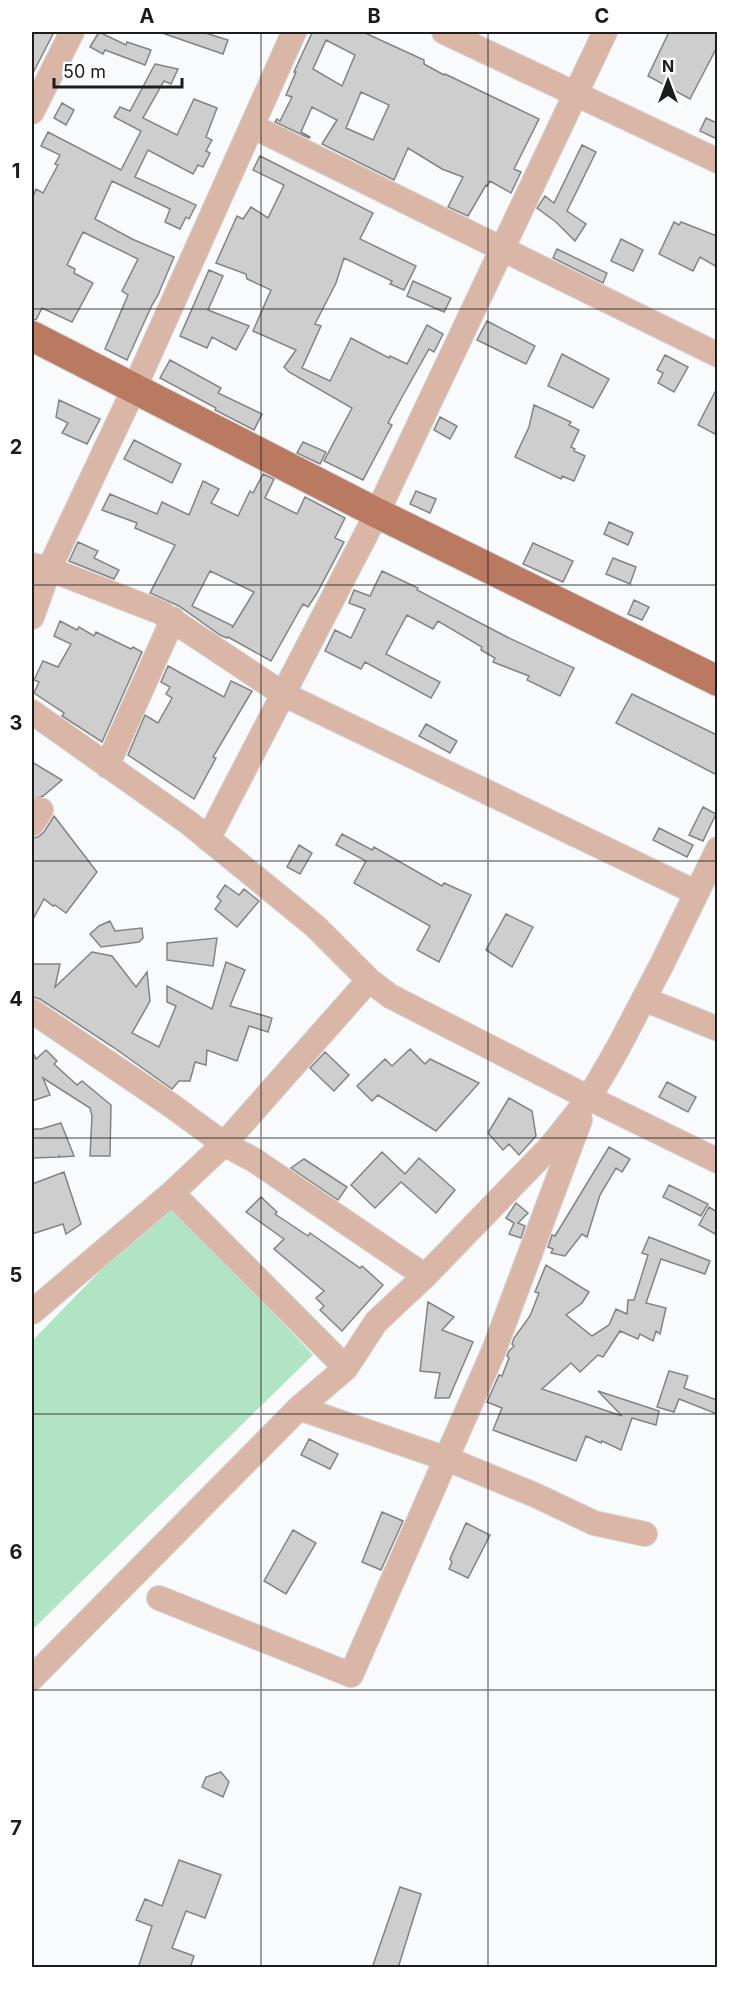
<svg xmlns="http://www.w3.org/2000/svg" width="749" height="1999" viewBox="0 0 749 1999" font-family="Inter,sans-serif">
  <style>
    .green { fill: #b1e4c2 }
    .building { fill: #cfcecf; stroke: #838384; stroke-width: 1.5; fill-rule: evenodd }
    .lines { fill: none; stroke-linecap: round; stroke-linejoin: round }
    .minor-casing { stroke: #d5d6d7; stroke-width: 26 }
    .major-casing { stroke: #d5d6d7; stroke-width: 32 }
    .minor { stroke: #dab6a7; stroke-width: 24 }
    .major { stroke: #ba7a61; stroke-width: 30 }
    .grid { fill: none; stroke: #1b1c1c; stroke-width: 1.5; stroke-opacity: 0.55 }
    .neatline { fill: none; stroke: #1b1c1c; stroke-width: 2 }
    .grid-label { font-size: 20px; text-anchor: middle; font-weight: bold; fill: #1b1c1c }
  </style>
  <rect width="100%" height="100%" fill="#f9fafb"/>
  <path class="green" d="M168,1201L313,1355L32,1630V1341Z"/>
  <path class="building" d="M32,32H54L32,75Z
    M99,32L126,45L127,42L151,50L145,65L105,50L103,54L90,47Z
    M166,32H202L228,40L223,54L165,34Z
    M308,32H363L424,60V64L444,75L445,74L539,119L514,169L521,172L511,193L490,181L487,186L486,185L468,216L448,207L463,177L442,169L408,148L394,180L322,144L337,120L312,107L301,132L310,137L309,138L275,122L277,119L280,121L292,97L286,95L296,72H294L304,50L312,33ZM326,40L355,55L342,86L313,69ZM361,92L389,105L373,140L346,128Z
    M669,32H717V47L690,99L648,76Z
    M155,64L178,69L171,84L164,81L143,118L177,135L194,99L217,108L206,137L212,140L206,151L210,153L203,167L198,165L193,174L148,150L135,177L196,205L189,219L186,217L180,229L165,222L170,209L112,181L95,219L132,239L174,257L158,295L152,305L127,360L105,349L128,295L122,291L138,259L83,232L67,265L75,269L74,273L93,283L72,322L42,308L36,320L32,319V199L36,189L43,193L58,165L55,164L60,155L41,146L48,132L121,170L141,131L114,117L120,107L130,111Z
    M62,103L74,110L66,125L54,118Z
    M706,118L717,123V139L700,131Z
    M582,145L596,152L567,211L586,224L575,241L556,222L537,208L545,196L554,203Z
    M260,156L373,213L360,239L416,266L404,290L390,284L392,281L344,258L336,283L315,324L321,326L302,368L330,381L351,338L389,358L390,356L407,364L427,325L443,334L434,352L429,349L402,397L388,423L392,425L363,480L324,461L352,408L289,372L284,367L296,350L253,331L271,290L247,279L246,274L216,263L237,216L243,219L251,207L268,218L284,185L253,170Z
    M674,222L679,225L681,222L717,236V267L700,257L693,271L659,254Z
    M621,239L643,250L633,271L611,261Z
    M557,249L607,273L603,283L553,258Z
    M209,270L223,276L208,310L249,326L236,350L212,337L207,348L180,336Z
    M413,281L451,298L444,312L407,296Z
    M487,321L535,346L526,364L477,340Z
    M562,354L609,379L593,408L548,386Z
    M665,355L688,367L674,392L658,383L663,373L657,370Z
    M170,360L221,388L218,393L262,414L254,430L215,410L216,408L160,378Z
    M717,388V435L698,425Z
    M59,400L100,419L87,444L62,433L68,423L56,417Z
    M534,405L571,422L569,425L579,430L571,447L575,449L574,451L585,456L574,481L562,476L561,479L515,457L529,427Z
    M440,417L457,426L450,439L434,430Z
    M134,440L181,464L172,483L124,459Z
    M303,442L326,452L320,464L297,453Z
    M263,474L274,479L265,498L297,514L305,497L345,518L335,538L344,542L317,593L308,607L303,604L271,661L228,637L227,638L220,635L179,606L150,593L175,545L135,528L137,523L102,510L110,494L157,514L162,502L189,515L203,481L219,489L211,503L238,516L250,491L253,493ZM210,571L254,592L232,628L233,626L192,606Z
    M416,491L436,499L430,513L410,504Z
    M609,522L633,533L628,545L604,534Z
    M78,542L98,551L94,558L119,570L114,579L69,561Z
    M533,543L573,561L563,582L523,564Z
    M613,558L636,567L630,584L606,574Z
    M382,571L418,588L417,590L507,637L574,668L560,696L527,680L529,676L493,662L495,658L481,650L482,647L438,621L433,629L407,615L386,654L440,682L431,698L365,662L361,669L325,651L335,630L351,638L365,609L349,603L354,590L370,596Z
    M634,600L649,607L642,620L628,614Z
    M60,621L77,630L79,627L94,636L96,632L131,649L133,647L142,652L102,742L62,716L64,713L34,693L39,682L34,680L43,661L58,667L71,644L54,636Z
    M168,666L224,697L231,681L252,691L213,757L216,758L194,799L128,755L145,715L158,723L172,698L166,694L170,687L161,682Z
    M632,694L717,735V775L616,723Z
    M426,724L457,741L450,753L419,736Z
    M32,762L62,780L43,796L32,800Z
    M703,807L716,814L703,841L689,835Z
    M54,816L97,872L66,913L55,905L53,906L44,899L32,921V838L38,837L44,832Z
    M659,828L693,845L687,857L653,840Z
    M342,834L372,850L374,847L442,886L444,883L471,895L439,962L417,950L430,926L354,883L366,861L336,845Z
    M299,845L312,853L300,874L287,867Z
    M225,885L239,895L244,889L259,901L237,927L215,909L221,901L217,897Z
    M506,914L533,927L512,967L486,950Z
    M110,921L115,931L142,928L143,938L139,942L101,947L90,934L99,926Z
    M217,938L213,966L167,960V943Z
    M92,952L112,956L136,987L147,972L150,1001L132,1033L159,1047L176,1006L167,1002V986L212,1009L226,962L245,970L230,1006L272,1018L268,1032L249,1026L237,1061L207,1050L206,1065L195,1062L190,1081H179L172,1089L113,1047L40,999L33,997V964H60L55,987Z
    M410,1049L425,1064L430,1059L479,1083L436,1131L378,1095L372,1101L357,1086L385,1059L392,1066Z
    M46,1050L57,1061L54,1064L77,1085L82,1081L111,1105L110,1156H90L92,1116L90,1108L43,1078L50,1095L32,1101V1051L36,1059Z
    M325,1052L349,1075L334,1091L310,1068Z
    M667,1082L696,1097L688,1112L659,1097Z
    M509,1098L532,1111L536,1136L519,1155L509,1144L503,1150L488,1133Z
    M61,1123L74,1156L60,1157L59,1155V1157L32,1158V1129H41Z
    M609,1147L630,1159L622,1172L616,1168L600,1195L587,1237L582,1234L565,1256L551,1253L553,1249L548,1247L552,1235L555,1236Z
    M382,1152L405,1174L419,1158L455,1190L436,1213L401,1182L375,1208L351,1185Z
    M304,1159L347,1187L338,1200L291,1168Z
    M64,1172L81,1224L66,1234L63,1224L32,1234V1184Z
    M669,1185L708,1204L701,1216L663,1197Z
    M261,1197L277,1212L275,1214L308,1236L310,1233L360,1268L362,1266L383,1285L342,1331L320,1310L324,1306L316,1298L324,1291L274,1249L284,1239L246,1212Z
    M516,1203L528,1213L518,1223L525,1226L521,1238L509,1234L514,1223L506,1218Z
    M709,1207L717,1212V1235L699,1225Z
    M649,1237L710,1261L705,1274L661,1259L646,1303L666,1308L660,1334L656,1331L653,1341L640,1334L638,1339L620,1331L603,1357L598,1355L580,1372L571,1363L542,1389L622,1416L598,1391L659,1411L656,1425L632,1418L621,1450L602,1441L601,1443L586,1436L576,1461L493,1430L502,1408L487,1402L499,1375L502,1376L509,1358L507,1356L509,1351L514,1346L512,1344L514,1338L530,1316L539,1293L535,1292L546,1265L589,1292L582,1303L566,1315L592,1336L609,1325L616,1309L627,1314L628,1300H634L648,1255L642,1253Z
    M428,1302L454,1317L442,1330L473,1342L449,1398H435L440,1373L420,1371Z
    M669,1371L688,1376L684,1388L717,1400V1414L679,1399L674,1412L657,1407Z
    M309,1439L338,1454L330,1469L301,1455Z
    M382,1512L403,1521L381,1570L362,1562Z
    M466,1523L490,1535L468,1578L449,1569L452,1562L450,1559Z
    M293,1530L316,1543L286,1594L264,1581Z
    M221,1772L229,1782L223,1797L202,1787L206,1777Z
    M179,1860L221,1875L205,1918L186,1911L172,1948L194,1956L190,1968H138L152,1926L136,1920L145,1899L162,1906Z
    M400,1887L421,1894L398,1968H372Z"/>
  <g class="lines">
    <g class="minor-casing">
      <path id="minor" d="M444,32L718,161
        M32,112L72,32
        M252,126L718,355
        M32,565L49,569L160,612L283,694L695,892
        M32,617L49,569L134,389L294,32
        M32,712L189,823L315,926L369,980L390,996L589,1098L718,1161
        M107,766L173,619
        M32,824L41,810
        M208,839L377,513L605,32
        M644,999L718,1029
        M32,1011L172,1106L224,1144L254,1160L425,1276
        M172,1193L346,1368
        M32,1312L172,1193L224,1144L369,980
        M299,1408L447,1459L535,1495L594,1523L645,1534
        M159,1598L351,1675L494,1350L580,1120
        M32,1678L299,1408L346,1368L376,1322L425,1276L551,1146L589,1098L618,1048L662,964L718,849"/>
    </g>
    <g class="major-casing">
      <path id="major" d="M32,336L377,513L718,681"/>
    </g>
    <use href="#minor" class="minor"/>
    <use href="#major" class="major"/>
  </g>
  <path class="grid" d="M261,32V1968M488,32V1968M32,309H718M32,585H718M32,861H718M32,1138H718M32,1414H718M32,1690H718"/>
  <rect width="749" height="1999" fill="none" stroke="#ffffff" stroke-width="66"/>
  <g transform="translate(668 81)" stroke="#ffffff" stroke-width="4.5" paint-order="stroke">
  <path d="M0-4.5L10 22L0 15L-10 22Z" fill="#1b1c1c"/>
  <text y="-9" font-size="16" font-weight="bold" text-anchor="middle" fill="#1b1c1c">N</text>
  </g>
  <path d="M54 78v9h128v-9" fill="none" stroke="#1b1c1c" stroke-width="3"/>
  <text x="63" y="78" font-size="18" fill="#1b1c1c" stroke="#ffffff" stroke-width="4.5" paint-order="stroke">50 m</text>
  <rect x="33" y="33" width="683" height="1933" class="neatline"/>
  <g class="grid-label">
    <text x="147" y="23">A</text>
    <text x="374" y="23">B</text>
    <text x="602" y="23">C</text>
    <text x="16" y="178">1</text>
    <text x="16" y="454">2</text>
    <text x="16" y="730">3</text>
    <text x="16" y="1006">4</text>
    <text x="16" y="1282">5</text>
    <text x="16" y="1559">6</text>
    <text x="16" y="1835">7</text>
  </g>
</svg>
